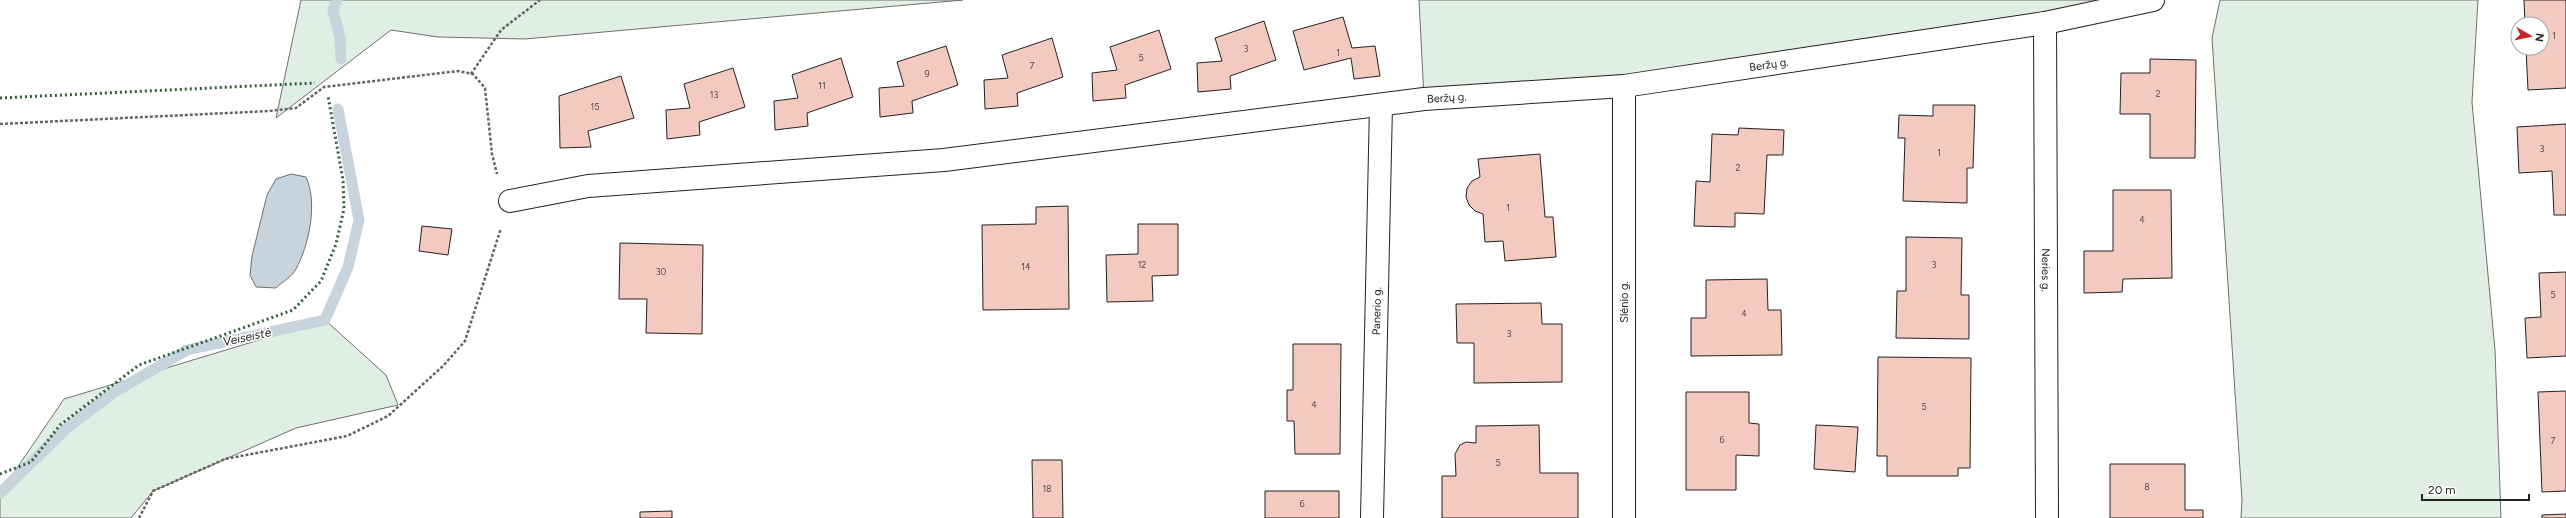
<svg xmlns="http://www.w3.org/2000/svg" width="2566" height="518" viewBox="0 0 2566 518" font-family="Figtree,sans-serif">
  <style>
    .green { fill: #e0efe3; stroke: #6f6f6f }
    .water { fill: #c7d3dd; stroke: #6f6f6f }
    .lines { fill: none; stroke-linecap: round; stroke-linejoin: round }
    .stream { stroke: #c7d3dd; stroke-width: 11 }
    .building { fill: #f3c9c0; stroke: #222 }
    .minor-casing { stroke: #222; stroke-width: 24 }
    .path { stroke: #646464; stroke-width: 2.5; stroke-dasharray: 3 2; stroke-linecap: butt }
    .minor { stroke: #fff; stroke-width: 22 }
    .hedge { stroke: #2f5e38; stroke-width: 3; stroke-dasharray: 2 3; stroke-linecap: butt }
    .labels { text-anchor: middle; stroke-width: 3; stroke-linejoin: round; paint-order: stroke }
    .number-label { font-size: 9px; fill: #564c4a }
    .street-label { font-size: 11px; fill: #222; stroke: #fff }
    .water-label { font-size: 12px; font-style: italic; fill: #222; stroke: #fff }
  </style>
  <rect width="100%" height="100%" fill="#fff"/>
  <path class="green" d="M301,0H963L525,39L438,37L391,30L276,118Z
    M1419,0H2153L1916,44L1424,99Z
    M2220,0H2478L2472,102L2495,350L2501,518H2241L2242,500L2212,38Z
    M325,320L386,375L398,405L296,428L153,491L131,518H0V493L64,399Z"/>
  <path class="water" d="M291,174L306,177C318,203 309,245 296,269C293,276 282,282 276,288L256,287L250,275L252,256L267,195L276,179Z"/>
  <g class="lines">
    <path class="stream" d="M337,0L333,10L340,38L341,59
      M0,493L68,427L113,393L187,350L325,320L348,267L359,220L338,109"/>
  </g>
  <path class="building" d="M2524,0H2566V88L2528,90L2526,48H2542V24H2525Z
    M1343,17L1352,48L1375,46L1380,76L1354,79L1351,58L1304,70L1293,31Z
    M1264,21L1276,60L1230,76L1231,89L1198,92L1197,63L1222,61L1215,38Z
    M1159,30L1171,69L1125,85L1126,98L1093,101L1092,73L1117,70L1110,47Z
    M1052,38L1063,77L1017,93L1018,106L985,109L984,80L1008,78L1002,55Z
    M946,46L958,85L912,101L913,113L880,117L879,88L904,86L897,62Z
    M841,58L853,97L807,113L808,126L775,130L774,101L798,98L792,75Z
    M2150,59L2196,60L2195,158H2150V114H2120L2121,73H2150Z
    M733,68L745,107L699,122L700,135L667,139L666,110L690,108L684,84Z
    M621,76L634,118L588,131L591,147L560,148L559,96Z
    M1933,105H1975L1973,168H1967V203L1903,201L1905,138H1898L1899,115L1933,116Z
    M2566,124V215H2554L2552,171L2519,173L2517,127Z
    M1739,128L1784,130L1783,155H1767L1764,214L1735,213V227L1694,226L1696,181L1710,182L1712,134L1738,135Z
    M1540,154L1545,217H1553L1556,257L1505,261L1503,241L1485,242L1483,214L1475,211L1469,205L1466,197L1467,188L1472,181L1480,177L1478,159Z
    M2113,190H2171L2172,278L2123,279L2122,292L2084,293V251H2113Z
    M1068,206L1069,309L983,310L982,225L1036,224V207Z
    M1138,224H1178V275L1152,276L1153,301L1107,302L1106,255L1138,254Z
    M422,226L452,229L448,255L419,251Z
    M1906,237L1962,238L1961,295H1969V339L1896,338L1897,291H1906Z
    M620,243L703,245L702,334L646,333L647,299H619Z
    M2566,272V356L2527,358L2525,318L2541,317L2539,273Z
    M1767,279L1768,310H1781L1782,355L1691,356V318H1706V280Z
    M1541,303L1542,324H1562V382L1474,383V343H1457L1456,304Z
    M1293,344H1341L1340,454H1295L1294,421H1287V390H1293Z
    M1878,357L1971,358L1970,468H1958V476H1887V456H1877Z
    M2566,391V491L2542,492L2538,392Z
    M1686,392H1749V423L1759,424V456L1736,455V490H1686Z
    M1539,425L1540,473H1578V518H1442V476H1456L1455,454L1460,445L1466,442L1476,443V426Z
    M1816,425L1858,427L1855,472L1814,469Z
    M1032,460H1062L1063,518H1033Z
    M2110,464H2185V510H2203V518H2110Z
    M1265,491H1339V518H1265Z
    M672,511V518H640V512Z
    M2566,514V518H2542V515Z"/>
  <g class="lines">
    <g class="minor-casing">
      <g id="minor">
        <path id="s1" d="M2045,23L2047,518"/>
        <path id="s2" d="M510,201L588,186L944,160L1424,99L1624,86L2045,23L2153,0"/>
        <path id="s3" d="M1372,518L1381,105"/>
        <path d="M1624,518V86"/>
      </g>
    </g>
    <path class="path" d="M471,74L501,30L540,0
      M0,124L269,111L296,108L324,87L458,71L473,74L485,88L492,154L497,174
      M139,518L153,491L225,459L347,436L388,416L443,366L465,341L501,228"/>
    <use href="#minor" class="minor"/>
    <path class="hedge" d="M0,98L315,83
      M0,474L31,462L60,425L139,365L293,310L321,281L336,244L344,209L343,180L328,96"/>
  </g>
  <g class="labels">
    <g class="number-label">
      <text x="2554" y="39">1</text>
      <text x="1246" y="52">3</text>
      <text x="1338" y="56">1</text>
      <text x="1141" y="61">5</text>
      <text x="1032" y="69">7</text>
      <text x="927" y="77">9</text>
      <text x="822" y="89">11</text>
      <text x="2158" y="97">2</text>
      <text x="714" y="98">13</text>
      <text x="595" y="110">15</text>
      <text x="2542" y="152">3</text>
      <text x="1939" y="156">1</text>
      <text x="1738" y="171">2</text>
      <text x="1508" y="211">1</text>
      <text x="2142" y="223">4</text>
      <text x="1142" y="268">12</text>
      <text x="1934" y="268">3</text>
      <text x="1026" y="270">14</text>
      <text x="661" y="275">30</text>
      <text x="2553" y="298">5</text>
      <text x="1744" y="317">4</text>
      <text x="1509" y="337">3</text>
      <text x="1314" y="408">4</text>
      <text x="1924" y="410">5</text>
      <text x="1722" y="443">6</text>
      <text x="2553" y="444">7</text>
      <text x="1498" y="466">5</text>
      <text x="2147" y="490">8</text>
      <text x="1047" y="492">18</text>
      <text x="1302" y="507">6</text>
    </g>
    <g class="street-label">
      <text dy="4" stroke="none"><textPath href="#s2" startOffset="1267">Beržų g.</textPath></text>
      <text dy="4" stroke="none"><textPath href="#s2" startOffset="943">Beržų g.</textPath></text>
      <text dy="4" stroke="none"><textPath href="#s1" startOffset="247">Neries g.</textPath></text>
      <text transform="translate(1624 302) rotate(-90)" y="4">Slėnio g.</text>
      <text dy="4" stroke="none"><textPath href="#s3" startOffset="207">Panerio g.</textPath></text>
    </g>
    <g class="water-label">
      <text transform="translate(247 337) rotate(-12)" y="4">Veiseistė</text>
    </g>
  </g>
  <g transform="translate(2530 36) rotate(99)"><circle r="19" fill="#ffffff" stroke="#a7a7a7"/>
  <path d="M0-3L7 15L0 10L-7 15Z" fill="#c62828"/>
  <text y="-6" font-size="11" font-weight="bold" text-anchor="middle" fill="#222222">N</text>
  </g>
  <path d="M2422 494v6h107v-6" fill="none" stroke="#222222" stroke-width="2"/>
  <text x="2428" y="494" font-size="12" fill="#222222" stroke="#ffffff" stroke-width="3" paint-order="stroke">20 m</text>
</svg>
